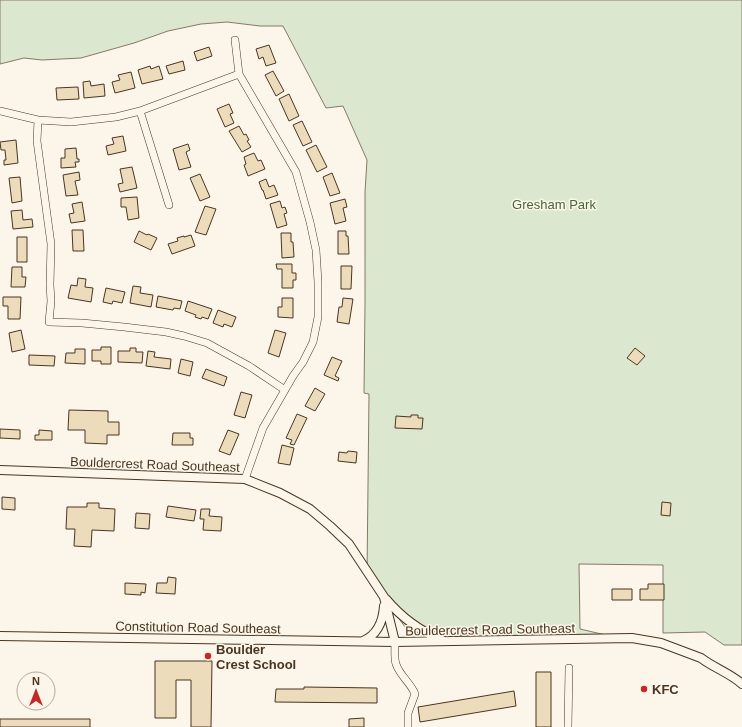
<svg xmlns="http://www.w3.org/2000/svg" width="742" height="727" viewBox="0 0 742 727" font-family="Arial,sans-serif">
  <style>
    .green { fill: #dce7d0; stroke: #887966 }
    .building { fill: #ecdcbc; stroke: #4a3520 }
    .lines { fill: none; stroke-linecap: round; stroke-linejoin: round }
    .minor-casing { stroke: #4a3520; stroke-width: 8 }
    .tertiary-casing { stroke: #4a3520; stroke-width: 10 }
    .minor { stroke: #fbf6e9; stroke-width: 7 }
    .tertiary { stroke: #fbf6e9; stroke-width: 8 }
    .poi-dot { fill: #c62828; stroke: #fbf6e9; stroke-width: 1.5 }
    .labels { text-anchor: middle; stroke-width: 3; stroke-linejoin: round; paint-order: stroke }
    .park-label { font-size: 13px; fill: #436837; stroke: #fbf6e9 }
    .street-label { font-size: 13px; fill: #4a3520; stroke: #fbf6e9 }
    .poi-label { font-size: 13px; font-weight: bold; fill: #4a3520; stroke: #fbf6e9; text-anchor: start }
  </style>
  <rect width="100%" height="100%" fill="#fbf6e9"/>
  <path class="green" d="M0,0H742V645H724L705,632L663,633V565L579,564L580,629L610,636L508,639L408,631L367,575L369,394L364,393L365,304V192L367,160L343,106L326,108L283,26H260L227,22L201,24L168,31L134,43L81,58L42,60L24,58L0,64Z"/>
  <path class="building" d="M269,45L276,63L266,66L263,57L259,59L256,49Z
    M209,47L212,56L197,61L194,52Z
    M183,61L185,70L169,74L166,66Z
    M150,66L151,69L159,66L163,79L142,84L138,70Z
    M273,71L284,91L276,96L265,75Z
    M131,72L135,88L115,93L112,82L120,80L118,75Z
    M90,81L91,86L104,84L105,96L84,98L83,82Z
    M78,87L79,99L57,100L56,88Z
    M289,94L299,116L289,121L279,99Z
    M229,104L233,113L230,114L234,123L225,127L217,109Z
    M302,121L312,142L303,146L293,125Z
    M239,126L244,135L246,134L249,140L247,141L251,147L242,152L229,131Z
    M123,136L126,151L108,155L106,146L114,144L112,138Z
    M16,140L18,163L4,165V160H6L5,150H1L0,142Z
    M188,144L190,150L186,152L191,167L179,170L173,149Z
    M316,145L327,167L317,172L306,150Z
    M76,148L77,159H79V162H75L76,167L61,168V158H65V149Z
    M254,153L258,161L261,160L265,169L248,176L244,165L246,164L244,157Z
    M132,167L137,188L120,192L118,184L123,183L120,169Z
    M79,172L80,180L75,181L78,195L66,196L63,175Z
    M332,173L340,193L330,196L323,177Z
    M200,174L210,197L200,201L190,178Z
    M20,177L22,201L12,203L9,178Z
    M266,179L269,187L274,185L278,195L266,199L263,190H262L259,182Z
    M137,197L139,218L128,220L126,207H121V198Z
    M345,199L347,207L343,208L346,221L335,224L330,203Z
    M280,201L282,208L285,207L287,213L284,214L287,225L277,228L270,204Z
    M82,202L85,221L71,223L69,214L74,213L72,204Z
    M205,206L216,209L206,235L195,232Z
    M22,210L23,220L32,219L33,227L13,229L11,211Z
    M72,230H83L84,251H73Z
    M139,231L147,235L148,234L157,238L151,250L134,242Z
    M338,231H346V236H348L349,254H338Z
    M281,233H291V242H293L294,257L282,258Z
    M191,235L195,246L172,254L168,244L178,241L177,238L184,236V237Z
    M17,237H27V262H17Z
    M276,264H292V273H296V280H293V288H282V269H277Z
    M341,266H352L351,289H341Z
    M12,267H22V277H26L25,287H11Z
    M78,278L86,279L85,287L93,288L91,302L68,298L71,285L77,286Z
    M133,286L141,287L140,293L153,295L151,307L130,303Z
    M106,288L125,292L122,303L113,301L112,304L103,302Z
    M158,296L182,301L180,309L174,308L173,310L156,307Z
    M3,297H21L20,319H8V306H3Z
    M282,298H293V318L278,317V307H282Z
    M343,298L353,299L349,324L337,322L339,307H342Z
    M188,301L212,309L208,319L202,317L201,319L195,317L196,315L185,311Z
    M218,310L236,317L232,327L224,324L223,327L213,323Z
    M21,330L25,349L12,352L9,333Z
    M275,330L286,333L279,357L268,353Z
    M101,347H111V364H101V361H92V350H101Z
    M130,348H136V352H143L142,363L118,362V351H130Z
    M635,348L645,356L637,365L627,358Z
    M75,349H85V364L65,363L66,353H75Z
    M148,351L155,352L154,357L171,359L170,369L146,366Z
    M29,355L55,356L54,366L29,365Z
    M332,357L342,361L335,376L339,378L338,381L324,375Z
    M181,359L193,362L190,376L178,373Z
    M206,369L227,377L224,386L202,378Z
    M315,388L325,394L315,411L305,406Z
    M241,392L252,395L245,418L234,415Z
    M69,410L108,411V422H119V435H107V444L85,443V430H68Z
    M297,414L307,418L294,445L290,444L292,440L286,438Z
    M411,415H418V418H423L422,429L395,428L396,416L411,417Z
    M0,429L20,430V439L0,438Z
    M39,430L52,431V440H35V435H39Z
    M228,430L239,434L230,455L219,451Z
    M173,433H190V438H193V445H172Z
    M282,445L294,448L290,465L278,463Z
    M348,451L357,452L356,463L338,461L339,452L347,453Z
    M2,497L15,498V510L2,509Z
    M662,502L671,503L670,516L661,515Z
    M87,503H99V508L115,509L114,531L92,530L91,547L74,546L75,529H66L67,507H87Z
    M168,506L196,510L194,521L166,517Z
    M201,509H210L209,516L222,517L221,531L203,530L204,519H200Z
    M136,513L150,514L149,529L135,528Z
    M168,577L176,578L175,594L156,593L157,583H167Z
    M125,583L146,584L145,593L141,592V595L125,594Z
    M648,584H664V600H640V589H648Z
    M612,589H632V600H612Z
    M155,661H212L211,727H191V680H176V718H155Z
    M536,672H551V727H536Z
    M304,687L377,688V703L275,702L276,689H304Z
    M514,691L516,706L420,722L418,707Z
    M364,718V727H349V719Z
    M0,719H90V727H0Z"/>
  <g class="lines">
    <g class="minor-casing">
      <path id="minor" d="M235,40L239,74L296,172L310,222L316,250L318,282V317L313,342L303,362L293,376L263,428L245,479
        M0,111L38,120L71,122L116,117L140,111L239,74
        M140,111L169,205
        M38,120L37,141L51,244L50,285L51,301L49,322L82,323L124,327L166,332L184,336L207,343L249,366L285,390
        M395,642C395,649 394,658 396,664C400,676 411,683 415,694L408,713V727
        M568,727L569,668"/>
    </g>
    <g class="tertiary-casing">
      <path id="tertiary" d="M0,470L245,479L280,493L310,509L330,526L349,544L384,597L395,642
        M386,599C401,617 420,631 442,640
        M0,636L395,642L632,638L661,643L701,658C714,668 730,673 742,684
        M363,641C377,635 383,621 384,606"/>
    </g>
    <use href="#minor" class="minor"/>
    <use href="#tertiary" class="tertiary"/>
  </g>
  <g class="poi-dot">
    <circle cx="208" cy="656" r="4"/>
    <circle cx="644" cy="689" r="4"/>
  </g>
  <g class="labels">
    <g class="park-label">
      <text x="554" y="209">Gresham Park</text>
    </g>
    <g class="street-label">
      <text transform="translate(155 464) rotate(2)" y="5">Bouldercrest Road Southeast</text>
      <text transform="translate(198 627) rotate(1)" y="5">Constitution Road Southeast</text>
      <text transform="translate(490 629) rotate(-1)" y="5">Bouldercrest Road Southeast</text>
    </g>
    <g class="poi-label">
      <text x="216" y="654">Boulder<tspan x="216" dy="15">Crest School</tspan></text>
      <text x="652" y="694">KFC</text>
    </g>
  </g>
  <g transform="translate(36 691)"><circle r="19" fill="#fbf6e9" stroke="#b4a999"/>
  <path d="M0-3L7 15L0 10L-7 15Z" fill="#c62828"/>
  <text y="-6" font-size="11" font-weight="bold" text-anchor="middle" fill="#4a3520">N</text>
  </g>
</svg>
